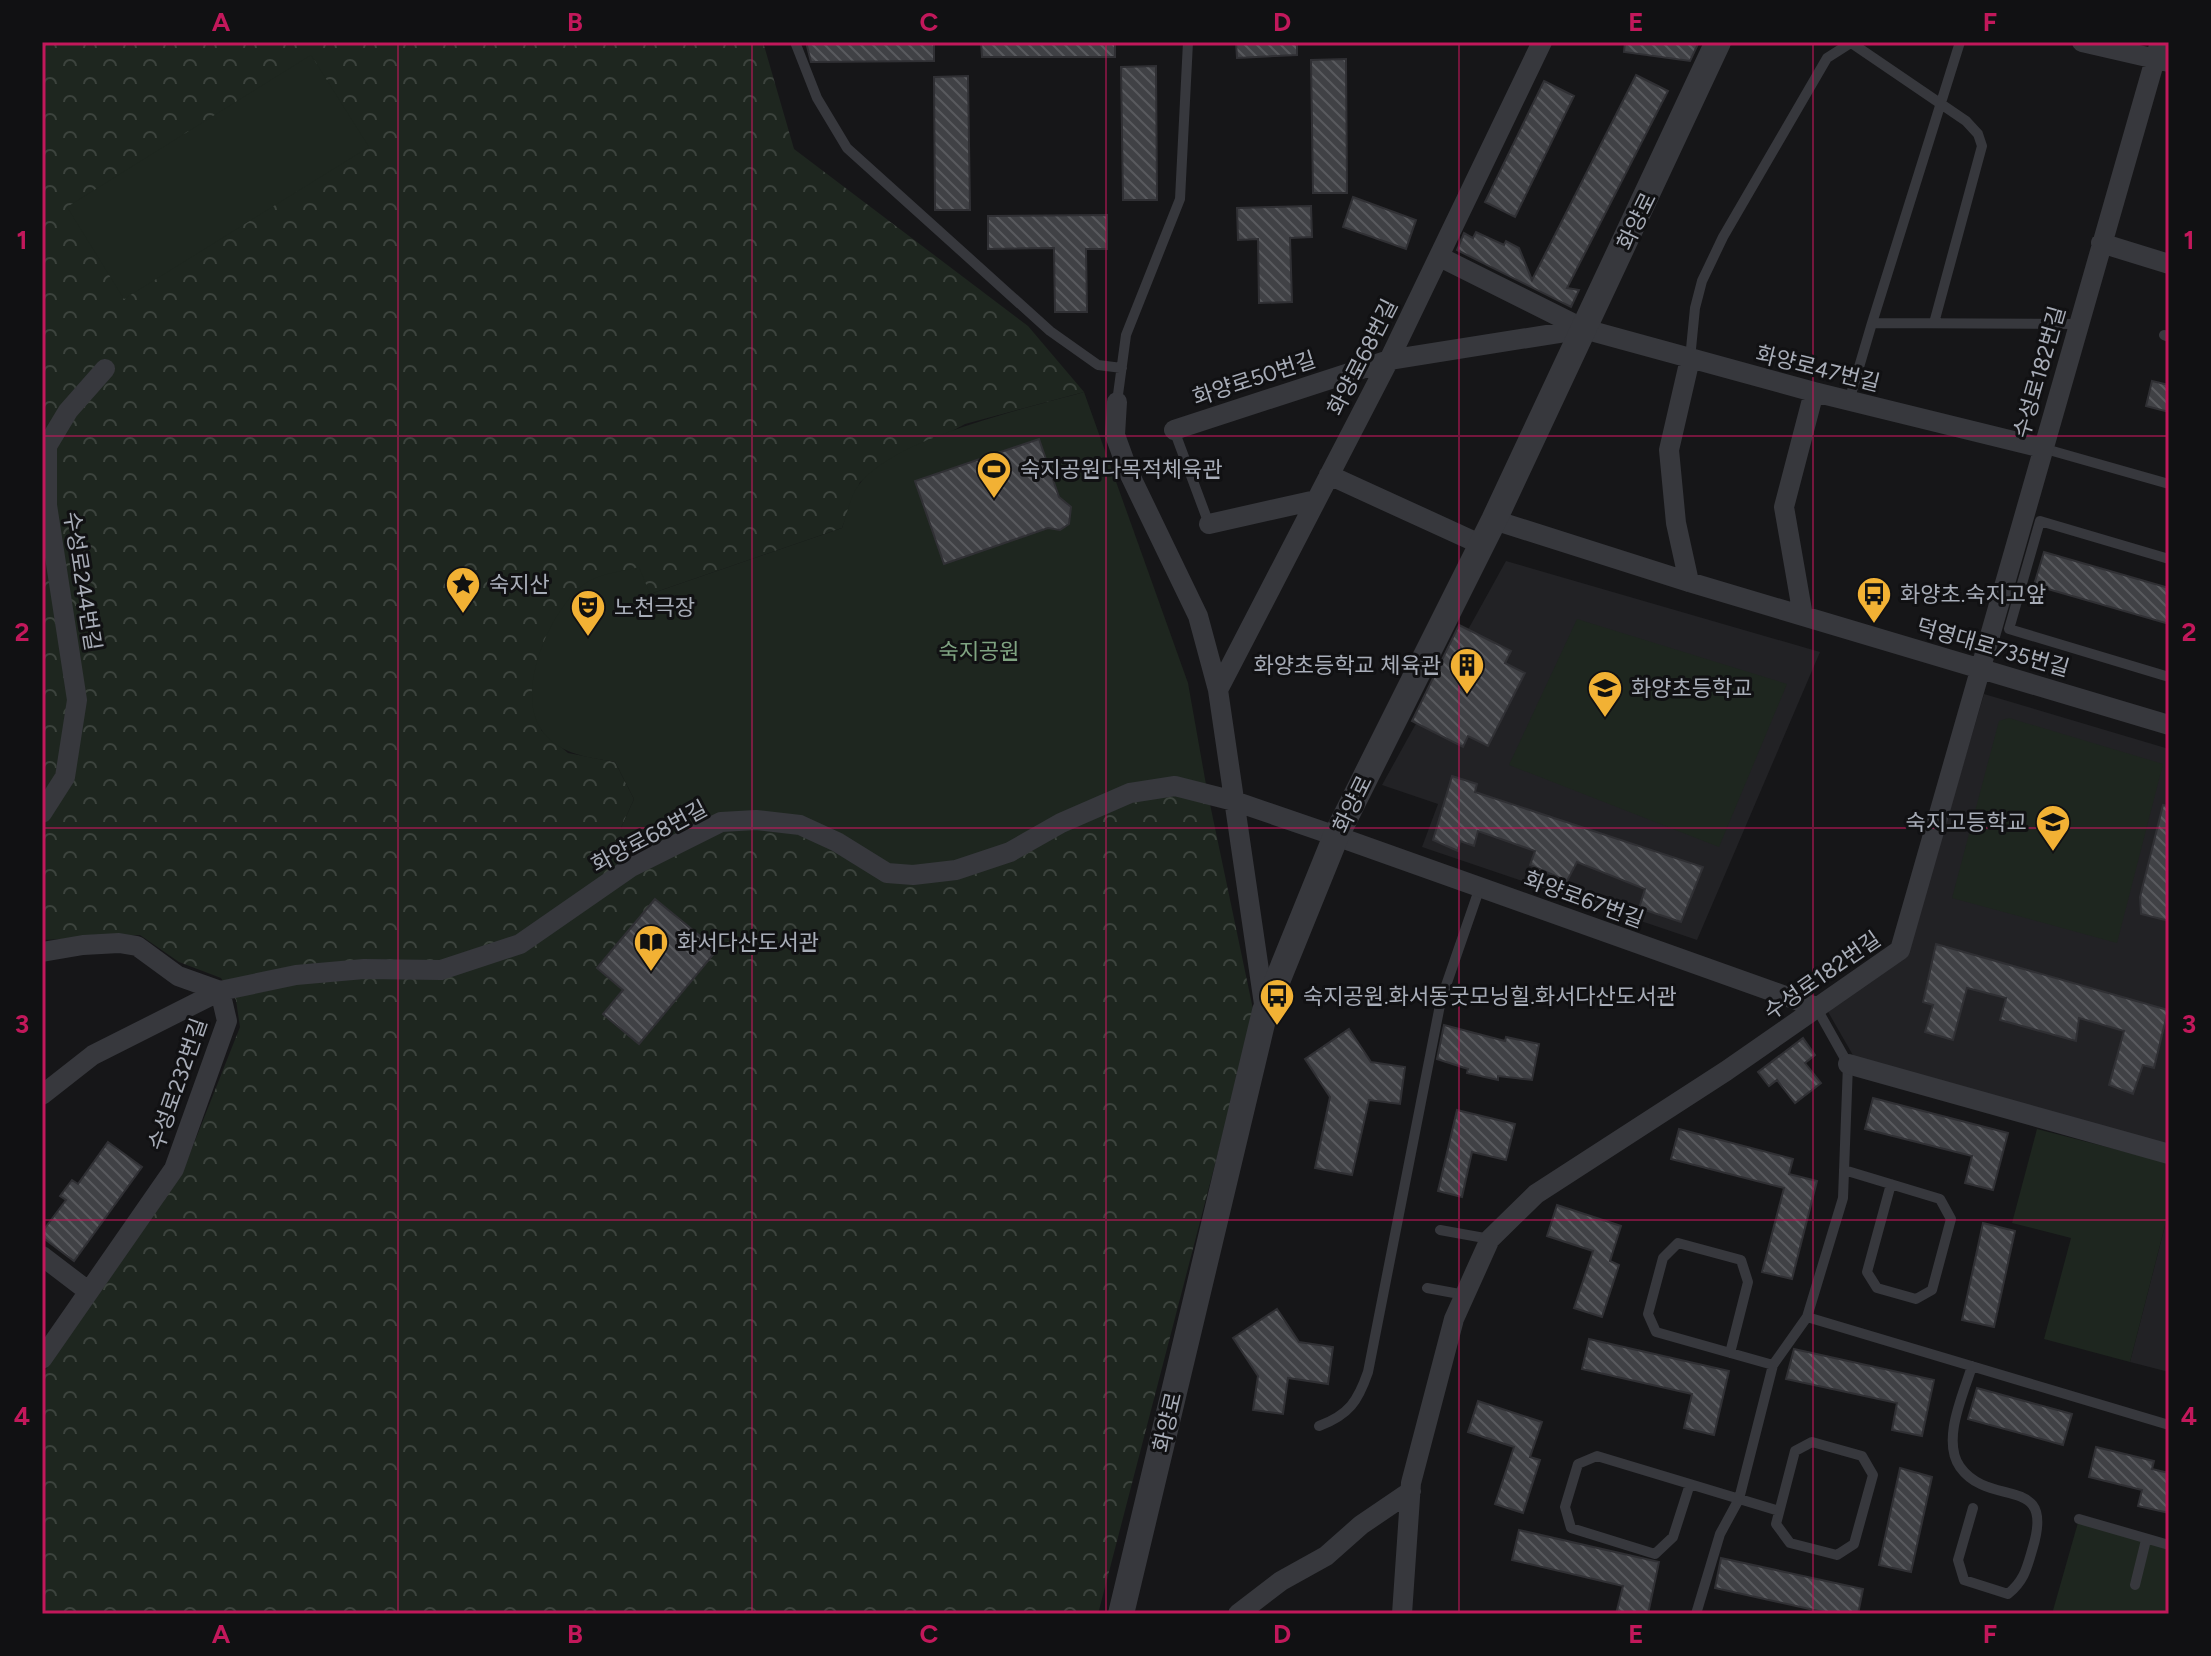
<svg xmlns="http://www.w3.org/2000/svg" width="2211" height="1656" viewBox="0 0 2211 1656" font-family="Figtree,'Noto Sans KR',sans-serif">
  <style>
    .built { fill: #222225 }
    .forest { fill: url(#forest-crowns) }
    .park { fill: #1e261f }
    .building { fill: url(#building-back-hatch); stroke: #303034; stroke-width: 2 }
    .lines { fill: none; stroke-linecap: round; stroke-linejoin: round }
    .service { stroke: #37383d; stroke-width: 10 }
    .minor { stroke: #37383d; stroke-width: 20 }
    .tertiary { stroke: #37383d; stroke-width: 26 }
    .grid { fill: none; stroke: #c2185b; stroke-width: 2; stroke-opacity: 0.55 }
    .labels { text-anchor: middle; stroke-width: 6; stroke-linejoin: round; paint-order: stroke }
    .street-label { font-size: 22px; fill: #a8adb8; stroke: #111113 }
    .poi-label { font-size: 22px; fill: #a8adb8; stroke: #111113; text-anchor: start }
    .park-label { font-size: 22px; fill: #7fa381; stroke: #111113 }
    .neatline { fill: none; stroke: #c2185b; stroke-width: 3 }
    .grid-label { font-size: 26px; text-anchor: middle; font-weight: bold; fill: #c2185b }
  </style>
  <defs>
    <pattern id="forest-crowns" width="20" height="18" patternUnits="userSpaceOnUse" patternTransform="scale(2)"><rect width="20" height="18" fill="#1e261f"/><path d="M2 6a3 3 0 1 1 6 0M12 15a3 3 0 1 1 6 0" fill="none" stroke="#3c433d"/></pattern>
    <pattern id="building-back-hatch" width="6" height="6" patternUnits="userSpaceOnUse" patternTransform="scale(2)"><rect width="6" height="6" fill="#404145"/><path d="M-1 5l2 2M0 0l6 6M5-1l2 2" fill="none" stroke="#595a5e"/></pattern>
  </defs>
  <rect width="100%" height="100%" fill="#161618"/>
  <path class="built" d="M1506,561L1820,652L1697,940L1422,847L1438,804L1382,785Z
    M1984,694L2169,749V1147L1854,1057L1827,1010L1906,957Z
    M2169,1210V1372L2130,1362Z"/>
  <path class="forest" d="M42,42H763L794,149L1028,326L1084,392L965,424L860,482L842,528L650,594L541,730L568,753L615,762L634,799L621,828L1129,789L1207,790L1254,1014L1098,1614H42V1375L183,1171L240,1027L236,1000L221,978L179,962L140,935L42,940Z"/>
  <path class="park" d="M311,55L369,147L124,299L67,207Z
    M1084,392L1188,683L1207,790L1175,782L956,865L887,869L757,817L638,860L621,828L634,799L615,762C588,757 561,755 543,732C512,694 553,600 591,580C605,573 624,571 639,567L650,594L842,528C847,514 851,493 861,482C898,437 1027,408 1084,392Z
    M1577,619L1787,684L1719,847L1509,765Z
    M2009,718L2163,764L2117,943L1952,898L1999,721Z
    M2037,1129L2169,1163V1210L2130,1362L2044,1339L2071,1238L2012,1223Z
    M2079,1519L2169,1544V1614H2052Z"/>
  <path class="building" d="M806,42H934V61L811,62Z
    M981,42H1115V57H982Z
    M1236,42H1297V55L1237,58Z
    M1625,42H1699L1690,61L1624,52Z
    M1346,59L1347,193H1313L1311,60Z
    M1156,66L1157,200H1123L1121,67Z
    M1636,75L1668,91L1567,288L1579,290L1571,307L1457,250L1464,233L1473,238L1476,232L1504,245L1506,241L1519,248L1532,280Z
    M968,76L970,210H935L934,77Z
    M1544,81L1574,96L1515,217L1485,202Z
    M1353,197L1416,220L1406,249L1343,227Z
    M1311,206L1312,237L1290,238L1292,302L1259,303L1258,239L1238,240L1237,208Z
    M1107,215V249H1086L1087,312H1055L1054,248L988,249V216Z
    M2152,381L2169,385V412L2146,406Z
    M1039,439L1059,497L1071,507L1069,524L1060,530L1048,528L944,564L915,481Z
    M2044,552L2169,588V624L2034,585Z
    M1459,625L1511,651L1505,663L1525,673L1488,746L1468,736L1463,747L1412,721Z
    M1452,776L1477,784L1475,792L1703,867L1681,922L1639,908L1645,889L1577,862L1567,881L1530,865L1535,851L1478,831L1474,846L1460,841L1458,851L1433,840Z
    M2163,805L2169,806V921L2141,914L2140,897Z
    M655,899L717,950L639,1044L603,1014L623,990L597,968Z
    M1936,944L2168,1010L2154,1068L2143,1065L2133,1094L2109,1085L2124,1031L2079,1018L2076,1041L2000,1020L2006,998L1967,988L1953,1040L1925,1032L1933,1005L1923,1002Z
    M1444,1025L1505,1041L1506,1037L1539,1044L1532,1080L1498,1076V1080L1467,1073L1468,1069L1437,1059Z
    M1349,1029L1371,1062L1405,1067L1400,1104L1369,1100L1352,1175L1315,1168L1330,1097L1305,1059Z
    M1803,1038L1815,1055L1805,1063L1821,1083L1795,1103L1777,1080L1769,1086L1758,1072Z
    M1873,1098L2008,1133L1993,1190L1965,1183L1972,1156L1865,1129Z
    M1457,1110L1515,1124L1506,1160L1472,1152L1462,1197L1438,1191Z
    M1679,1129L1793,1159L1789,1174L1817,1181L1792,1279L1762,1272L1784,1188L1671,1159Z
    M108,1142L142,1167L74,1261L42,1237V1232L66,1200L60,1196L72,1180L78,1184Z
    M1557,1205L1621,1226L1610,1261L1619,1265L1602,1317L1574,1308L1593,1251L1547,1236Z
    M1983,1223L2015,1231L1994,1327L1962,1320Z
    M1277,1309L1299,1342L1333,1347L1328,1384L1288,1378L1283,1414L1253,1410L1258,1376L1233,1338Z
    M1589,1339L1729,1371L1714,1435L1684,1428L1692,1394L1582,1369Z
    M1794,1349L1934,1380L1922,1436L1892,1430L1897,1403L1786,1379Z
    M1977,1388L2072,1414L2063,1445L1968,1419Z
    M1478,1401L1542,1422L1530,1457L1540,1460L1523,1513L1495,1504L1514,1447L1468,1432Z
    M2096,1447L2154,1461L2152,1469L2169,1473V1513L2138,1506L2142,1490L2089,1477Z
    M1900,1468L1932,1477L1911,1572L1879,1565Z
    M1519,1530L1659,1562L1648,1614H1616L1623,1586L1512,1560Z
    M1721,1558L1863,1589L1858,1614H1832L1715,1588Z"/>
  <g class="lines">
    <path class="service" d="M795,42L817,98L847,148L1050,331L1098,365L1122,368
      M1850,42L1966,121L1978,134L1982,146L1934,323
      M1872,323L1960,42
      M2164,335L2169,337
      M1690,359L1695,308L1702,281L1723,237L1827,58L1849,44
      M1849,401L1872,323L2077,324
      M1117,402L1126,335L1180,199L1188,42
      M1174,430L1209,524
      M2042,448L2169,484
      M2169,559L2040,521L2009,629L2169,677
      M1844,1170L1940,1199L1951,1219L1932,1290L1916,1299L1877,1288L1867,1272L1891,1184
      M1440,1230L1490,1239
      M1427,1288L1465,1295
      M1807,1317L2169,1425
      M1730,1353L1748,1282L1741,1260L1678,1243L1663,1258L1648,1314L1656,1332L1773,1365
      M1972,1366C1964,1393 1941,1440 1960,1467C1990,1509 2055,1473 2033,1547C2027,1567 2025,1580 2008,1594L1964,1580L1958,1560L1973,1508
      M1319,1426C1349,1415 1358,1401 1368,1372L1441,1000L1480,887
      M1812,1442L1862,1456L1873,1475L1854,1544L1837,1555L1790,1543L1776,1524L1795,1451Z
      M1690,1484L1673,1537L1655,1554L1571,1528L1565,1507L1578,1464L1597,1456L1779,1511
      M2079,1519L2169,1545
      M2135,1585L2146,1540
      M1696,1614L1720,1534L1739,1499L1773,1365L1807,1317L1843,1198L1848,1064L1816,1007"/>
    <path class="minor" d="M2082,42L2169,62
      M2101,243L2169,264
      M1440,257L1584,329L1814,392L2042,448
      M1117,402L1115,435L1128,471L1198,616L1218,690L1265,1011
      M1174,430L1389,360L1584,329
      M1329,475L1482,545
      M1494,520L1689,582L2169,725
      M1209,524L1316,500
      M1689,582L1676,523L1669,450L1690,359
      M1803,616L1784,507L1814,392
      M1218,690L1389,360L1542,42
      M42,813L65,777L77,700L47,505V446L68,411L105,369
      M42,952L83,945L119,943L137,946L178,976L220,991L296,975L364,969L441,970L520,944L631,867L721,822L756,820L800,825L837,842L887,873L913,875L956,870L1010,852L1061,823L1130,793L1175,786L1234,801L1336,836L1816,1007
      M1848,1064L2169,1154
      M42,1095L93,1055L220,991
      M42,1256L88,1291
      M42,1359L174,1169L227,1021L220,991
      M1238,1614L1281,1581L1326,1556L1361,1525L1411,1491
      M1402,1614L1411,1483L1454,1319L1490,1239L1536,1194L1726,1071L1900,950L2160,42"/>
    <path class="tertiary" d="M1121,1614L1265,1011L1336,836L1494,520L1718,42"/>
  </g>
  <path class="grid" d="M398,42V1614M752,42V1614M1106,42V1614M1459,42V1614M1813,42V1614M42,436H2169M42,828H2169M42,1220H2169"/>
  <defs>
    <g id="stadium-pin" transform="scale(1.8)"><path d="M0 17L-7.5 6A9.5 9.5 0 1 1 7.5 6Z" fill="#f2b134" stroke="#111113"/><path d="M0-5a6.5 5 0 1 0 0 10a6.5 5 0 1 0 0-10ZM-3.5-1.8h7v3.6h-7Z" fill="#111"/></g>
    <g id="sight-pin" transform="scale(1.8)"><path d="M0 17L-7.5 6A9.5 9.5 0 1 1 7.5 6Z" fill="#f2b134" stroke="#111113"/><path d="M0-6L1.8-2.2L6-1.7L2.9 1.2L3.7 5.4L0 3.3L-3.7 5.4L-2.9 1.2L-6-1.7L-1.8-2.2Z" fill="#111"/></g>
    <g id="bus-pin" transform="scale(1.8)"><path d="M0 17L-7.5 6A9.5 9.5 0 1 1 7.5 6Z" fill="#f2b134" stroke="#111113"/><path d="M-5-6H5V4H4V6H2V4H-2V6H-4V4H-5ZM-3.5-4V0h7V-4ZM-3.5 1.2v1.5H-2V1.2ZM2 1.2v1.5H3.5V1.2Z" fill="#111"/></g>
    <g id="theatre-pin" transform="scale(1.8)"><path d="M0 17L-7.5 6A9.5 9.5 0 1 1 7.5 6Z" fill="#f2b134" stroke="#111113"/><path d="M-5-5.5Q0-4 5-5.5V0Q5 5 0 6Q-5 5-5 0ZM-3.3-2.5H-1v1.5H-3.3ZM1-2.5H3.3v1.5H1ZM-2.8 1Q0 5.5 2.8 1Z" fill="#111"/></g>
    <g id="building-pin" transform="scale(1.8)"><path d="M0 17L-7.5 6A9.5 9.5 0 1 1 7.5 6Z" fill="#f2b134" stroke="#111113"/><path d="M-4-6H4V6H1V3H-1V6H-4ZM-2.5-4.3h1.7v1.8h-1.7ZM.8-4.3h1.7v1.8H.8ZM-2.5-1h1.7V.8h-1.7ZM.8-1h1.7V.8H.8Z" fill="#111"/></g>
    <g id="school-pin" transform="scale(1.8)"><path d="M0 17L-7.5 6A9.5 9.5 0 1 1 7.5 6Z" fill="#f2b134" stroke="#111113"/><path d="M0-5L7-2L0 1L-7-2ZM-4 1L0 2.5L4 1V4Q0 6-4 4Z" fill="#111"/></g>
    <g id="library-pin" transform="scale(1.8)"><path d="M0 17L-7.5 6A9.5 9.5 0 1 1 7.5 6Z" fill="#f2b134" stroke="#111113"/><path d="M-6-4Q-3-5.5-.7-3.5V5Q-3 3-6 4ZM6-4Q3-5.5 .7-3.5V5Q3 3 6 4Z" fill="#111"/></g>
  </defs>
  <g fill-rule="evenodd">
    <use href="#stadium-pin" x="994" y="469"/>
    <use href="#sight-pin" x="463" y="584"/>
    <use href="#bus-pin" x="1874" y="594"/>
    <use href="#theatre-pin" x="588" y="607"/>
    <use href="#building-pin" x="1467" y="665"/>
    <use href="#school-pin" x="1605" y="688"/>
    <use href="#school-pin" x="2053" y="822"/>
    <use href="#library-pin" x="651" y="942"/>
    <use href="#bus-pin" x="1277" y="996"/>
  </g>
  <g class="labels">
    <g class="street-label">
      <text transform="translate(1636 221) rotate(-64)" y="8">화양로</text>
      <text transform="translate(1362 357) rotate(-63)" y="8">화양로68번길</text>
      <text transform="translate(1818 368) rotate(14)" y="8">화양로47번길</text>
      <text transform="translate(2039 372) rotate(-74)" y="8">수성로182번길</text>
      <text transform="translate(1254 378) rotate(-18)" y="8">화양로50번길</text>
      <text transform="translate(83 581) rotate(81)" y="8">수성로244번길</text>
      <text transform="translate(1993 647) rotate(16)" y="8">덕영대로735번길</text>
      <text transform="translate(1352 804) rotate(-64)" y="8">화양로</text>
      <text transform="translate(649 836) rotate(-28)" y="8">화양로68번길</text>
      <text transform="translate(1584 899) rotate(20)" y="8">화양로67번길</text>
      <text transform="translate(1822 975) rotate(-35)" y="8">수성로182번길</text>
      <text transform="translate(177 1084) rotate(-71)" y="8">수성로232번길</text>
      <text transform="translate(1167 1422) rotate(-77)" y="8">화양로</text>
    </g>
    <g class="poi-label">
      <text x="1020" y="477">숙지공원다목적체육관</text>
      <text x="489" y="592">숙지산</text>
      <text x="1900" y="602">화양초.숙지고앞</text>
      <text x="614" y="615">노천극장</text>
      <text x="1441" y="673" text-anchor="end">화양초등학교 체육관</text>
      <text x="1631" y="696">화양초등학교</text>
      <text x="2027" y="830" text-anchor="end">숙지고등학교</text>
      <text x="677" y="950">화서다산도서관</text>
      <text x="1303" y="1004">숙지공원.화서동굿모닝힐.화서다산도서관</text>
    </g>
    <g class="park-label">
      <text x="979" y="659">숙지공원</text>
    </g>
  </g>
  <rect width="2211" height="1656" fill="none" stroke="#111113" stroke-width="88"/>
  <rect x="44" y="44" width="2123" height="1568" class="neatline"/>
  <g class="grid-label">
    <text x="221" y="31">A</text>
    <text x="575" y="31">B</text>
    <text x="929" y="31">C</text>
    <text x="1282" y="31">D</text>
    <text x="1636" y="31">E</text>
    <text x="1990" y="31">F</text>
    <text x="22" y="249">1</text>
    <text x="2189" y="249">1</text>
    <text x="22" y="641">2</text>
    <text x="2189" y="641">2</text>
    <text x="22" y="1033">3</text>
    <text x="2189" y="1033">3</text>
    <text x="22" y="1425">4</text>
    <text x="2189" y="1425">4</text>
    <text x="221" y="1643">A</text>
    <text x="575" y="1643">B</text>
    <text x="929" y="1643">C</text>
    <text x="1282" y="1643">D</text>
    <text x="1636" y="1643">E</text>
    <text x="1990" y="1643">F</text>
  </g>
</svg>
